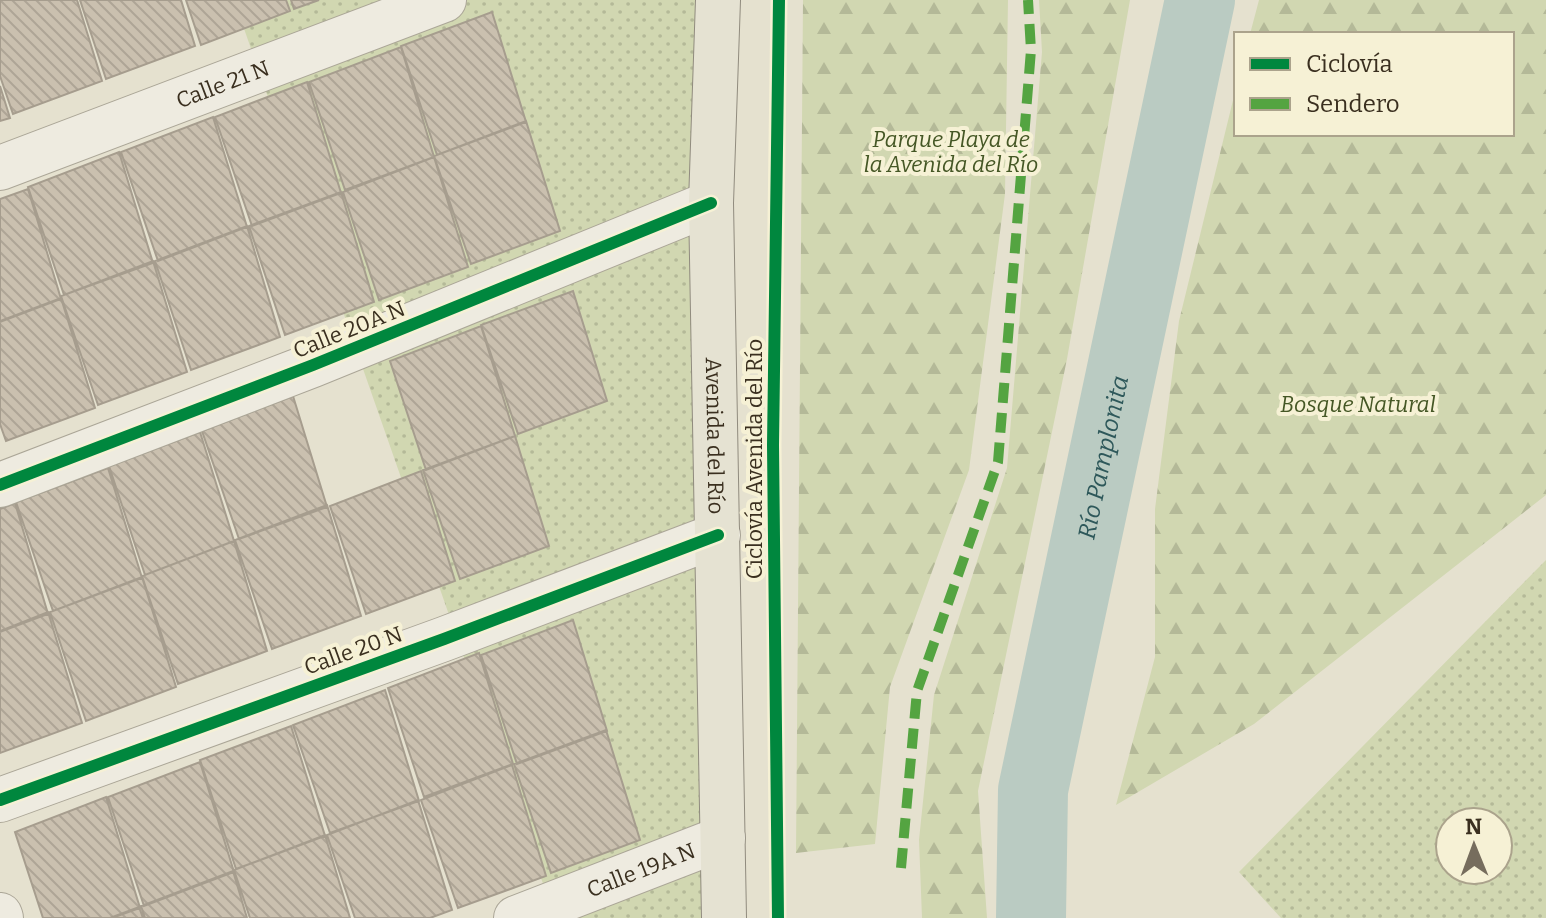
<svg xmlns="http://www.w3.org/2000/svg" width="1546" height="918" viewBox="0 0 1546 918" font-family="Bitter,serif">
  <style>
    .green { fill: url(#green-dots); fill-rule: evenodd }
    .forest { fill: url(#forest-firs) }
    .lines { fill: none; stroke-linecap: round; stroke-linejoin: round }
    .river { stroke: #bacbc2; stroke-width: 70 }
    .building { fill: url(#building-back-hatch); stroke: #a69d8e; stroke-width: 2 }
    .minor-casing { stroke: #aba697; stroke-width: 46 }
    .major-casing { stroke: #908b7e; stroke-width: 46 }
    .minor { stroke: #eeebe0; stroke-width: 44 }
    .major { stroke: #e5e2d2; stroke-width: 44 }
    .quiet { stroke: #54a441; stroke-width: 10; stroke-dasharray: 20 10; stroke-linecap: butt }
    .cycleway-casing { stroke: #f6f1d5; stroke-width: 17 }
    .cycleway { stroke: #00873e; stroke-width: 12 }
    .labels { text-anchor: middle; stroke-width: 8; stroke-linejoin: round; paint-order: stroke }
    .street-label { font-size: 22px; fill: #3a2f1f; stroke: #f6f1d5 }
    .park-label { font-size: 22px; font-style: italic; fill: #455725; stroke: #f6f1d5 }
    .water-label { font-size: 24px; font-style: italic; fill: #2e585a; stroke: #f6f1d5 }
  </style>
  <defs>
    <pattern id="green-dots" width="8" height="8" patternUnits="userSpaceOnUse" patternTransform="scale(2)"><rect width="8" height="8" fill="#d1d7b1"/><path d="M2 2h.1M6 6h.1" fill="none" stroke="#b4b998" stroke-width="1.8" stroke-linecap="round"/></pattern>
    <pattern id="forest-firs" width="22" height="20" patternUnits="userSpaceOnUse" patternTransform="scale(2)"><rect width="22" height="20" fill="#d1d7b1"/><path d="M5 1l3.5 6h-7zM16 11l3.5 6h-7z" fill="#b4b998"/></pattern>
    <pattern id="building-back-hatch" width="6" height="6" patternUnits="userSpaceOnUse" patternTransform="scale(2)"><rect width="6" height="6" fill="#cac0af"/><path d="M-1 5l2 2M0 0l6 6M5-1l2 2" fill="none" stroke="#aea596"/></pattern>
  </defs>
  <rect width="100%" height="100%" fill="#e5e1cf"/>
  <path class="green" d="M234,0H725L713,918H555Z
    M1546,560V918H1281L1239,872ZM1498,822V870H1450V822Z"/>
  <path class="forest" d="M803,0H1008L1005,194L969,470L890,687L875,844L796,853Z
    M1039,0H1130L1067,359L978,791L987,918H922L919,840L934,695L1007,468L1042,52Z
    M1259,0H1546V495L1254,724L1116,805L1155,657V509L1179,321L1236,88V134H1512V34H1250Z"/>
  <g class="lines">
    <path class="river" id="s1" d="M1031,918L1033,790L1200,0"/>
  </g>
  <path class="building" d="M0,0H77L102,81L13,114L0,76Z
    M80,0H181L195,46L106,79Z
    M186,0H286L290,11L201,45Z
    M291,0H319L294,9Z
    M492,12L526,122L437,155L401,46Z
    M401,47L434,157L345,190L309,82Z
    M307,82L341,193L252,226L215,117Z
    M0,86L10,118L0,121Z
    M213,117L247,227L158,261L121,152Z
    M526,121L560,231L471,264L434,156Z
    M119,152L153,263L64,295L28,187Z
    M434,157L468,267L379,300L343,192Z
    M28,189L61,299L0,322V199Z
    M341,192L374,302L285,335L249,226Z
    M247,226L280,337L191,370L155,261Z
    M153,261L187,372L98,405L61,296Z
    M573,291L607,401L518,434L481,325Z
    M61,298L95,408L6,441L0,424V321Z
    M481,326L515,436L426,470L390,361Z
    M293,396L327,507L239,539L202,431Z
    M200,432L234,541L145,575L109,466Z
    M515,436L549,546L460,579L423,470Z
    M108,468L142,578L53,611L16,502Z
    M421,471L455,581L366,614L330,506Z
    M15,503L48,614L0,632V509Z
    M327,505L361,616L272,649L235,540Z
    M234,541L267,651L178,684L142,576Z
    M142,577L176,687L86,721L50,612Z
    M48,612L82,723L0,753V631Z
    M573,620L607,731L517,764L481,655Z
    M479,653L513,764L424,797L388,688Z
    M385,690L419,801L330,833L293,725Z
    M291,726L325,836L236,869L200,760Z
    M606,730L640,840L551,873L514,764Z
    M200,762L234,872L144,906L108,797Z
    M512,765L546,876L458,908L421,800Z
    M106,797L140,908L112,918H43L15,832Z
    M418,800L452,910L430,918H355L327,835Z
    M325,835L350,918H250L234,870Z
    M233,871L247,918H145L141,906Z
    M139,907L143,918H110Z"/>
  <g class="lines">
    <g class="minor-casing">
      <g id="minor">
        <path id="s2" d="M0,168L444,0"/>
        <path d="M0,485L313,365L711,203"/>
        <path d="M0,800L444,639L718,535"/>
        <path d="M0,915L1,918"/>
        <path id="s3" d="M516,918L723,838"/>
      </g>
    </g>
    <g class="major-casing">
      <g id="major">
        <path id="s4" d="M718,0L711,203L724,918"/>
      </g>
    </g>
    <use href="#minor" class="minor"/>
    <use href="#major" class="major"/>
    <path class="quiet" d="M901,868L917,691L998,462L1031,50L1028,0"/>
    <g class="cycleway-casing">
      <path id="cycleway" d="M0,485L313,365L711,203
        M0,800L444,639L718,535
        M778,918L773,445L779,0"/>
    </g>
    <use href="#cycleway" class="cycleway"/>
  </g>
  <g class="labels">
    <g class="street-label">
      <text dy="8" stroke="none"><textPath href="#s2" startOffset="238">Calle 21 N</textPath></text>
      <text transform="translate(349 329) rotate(-22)" y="8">Calle 20A N</text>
      <text dy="8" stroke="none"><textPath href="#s4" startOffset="436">Avenida del Río</textPath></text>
      <text transform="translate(754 459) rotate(-90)" y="8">Ciclovía Avenida del Río</text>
      <text transform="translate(353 650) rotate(-20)" y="8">Calle 20 N</text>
      <text dy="8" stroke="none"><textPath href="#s3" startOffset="134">Calle 19A N</textPath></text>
    </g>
    <g class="park-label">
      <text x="951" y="147">Parque Playa de<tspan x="951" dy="25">la Avenida del Río</tspan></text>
      <text x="1358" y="412">Bosque Natural</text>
    </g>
    <g class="water-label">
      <text dy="8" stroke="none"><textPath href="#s1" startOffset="468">Río Pamplonita</textPath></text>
    </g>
  </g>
  <rect x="1234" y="32" width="280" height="104" fill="#f6f1d5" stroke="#aba38c" stroke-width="2"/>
  <rect x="1250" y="58" width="40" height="12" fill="#00873e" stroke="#aba38c" stroke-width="2"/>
  <text x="1306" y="72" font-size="24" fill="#3a2f1f">Ciclovía</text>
  <rect x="1250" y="98" width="40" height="12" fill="#54a441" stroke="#aba38c" stroke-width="2"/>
  <text x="1306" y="112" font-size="24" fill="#3a2f1f">Sendero</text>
  <g transform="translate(1474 846) rotate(359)"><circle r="38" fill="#f6f1d5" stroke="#aba38c" stroke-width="2"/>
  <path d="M0-6L14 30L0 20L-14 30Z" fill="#766d5d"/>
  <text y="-12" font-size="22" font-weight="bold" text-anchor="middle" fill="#3a2f1f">N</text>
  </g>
</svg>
